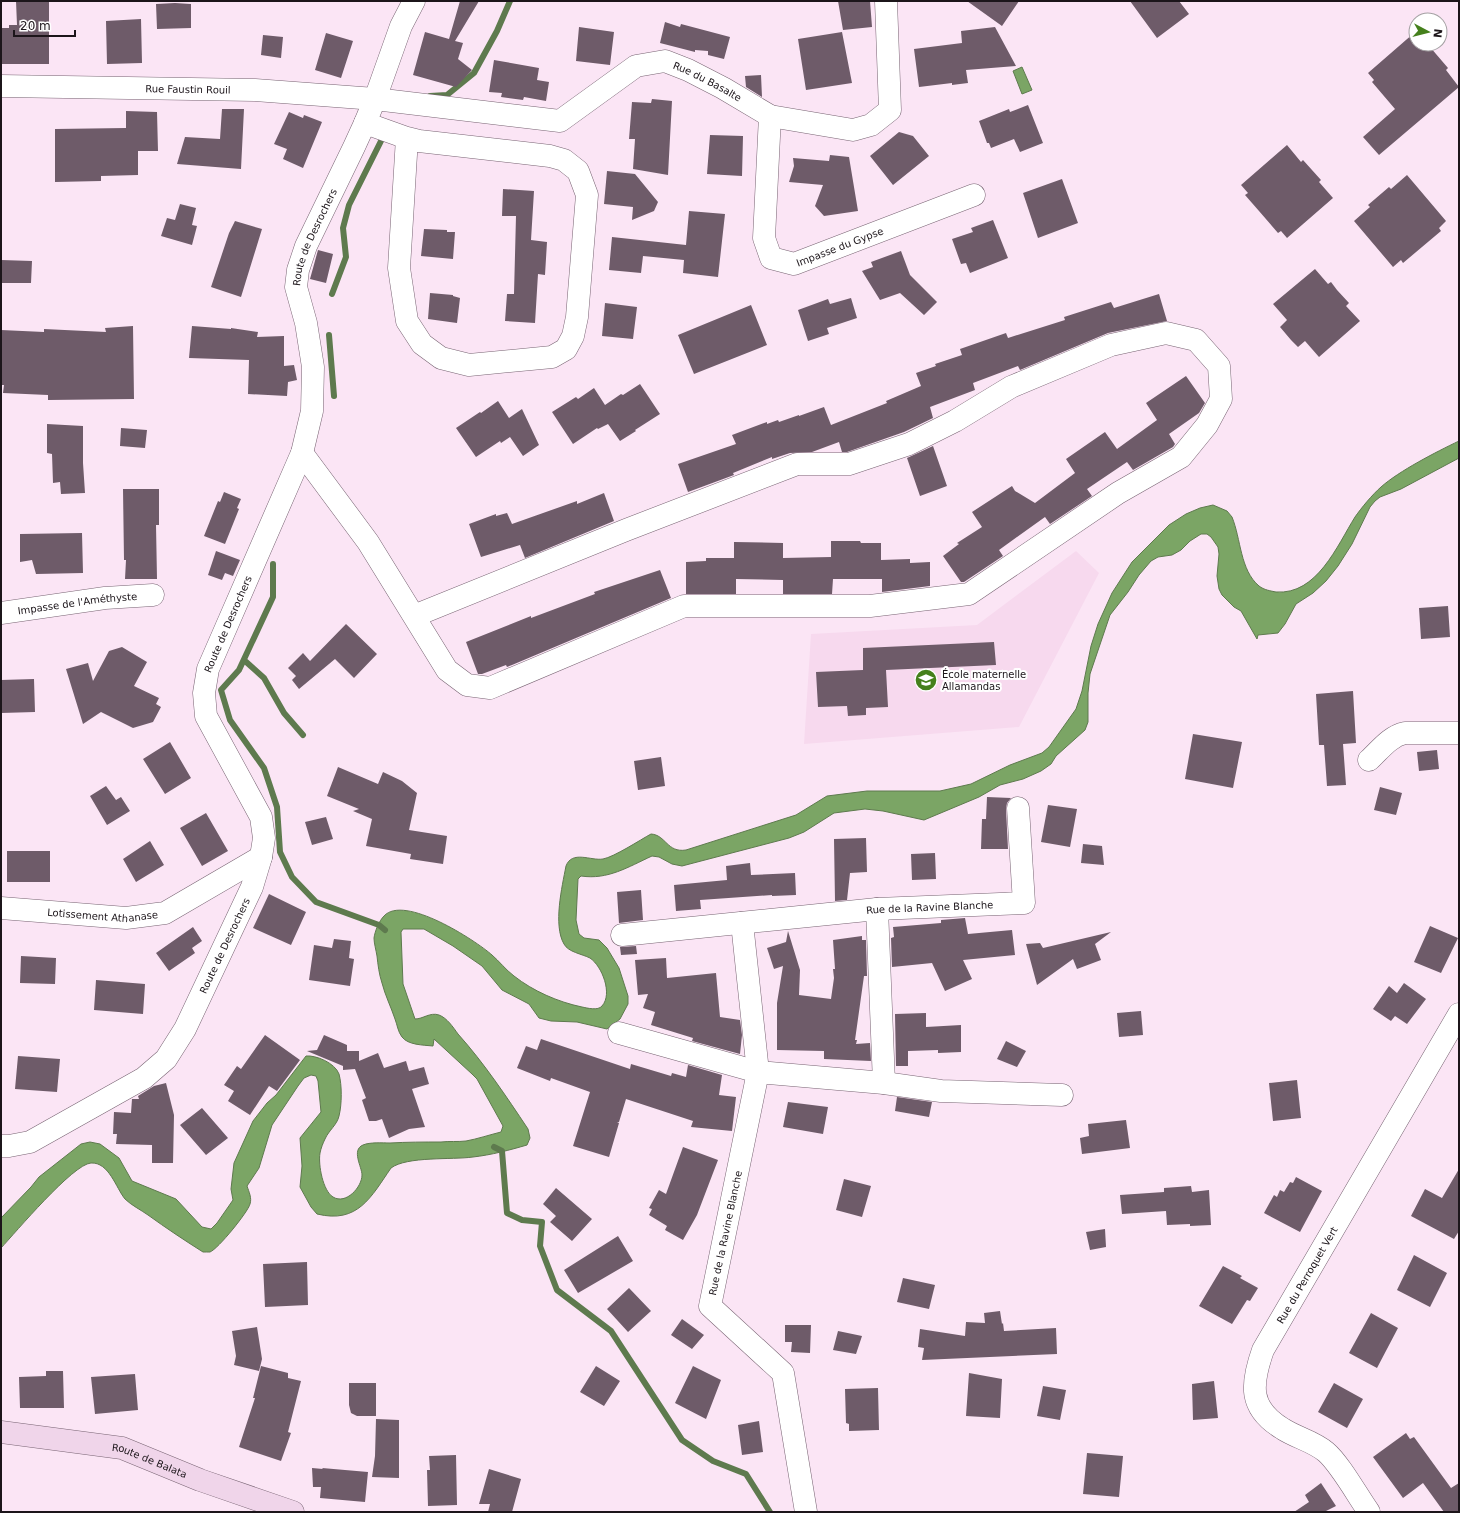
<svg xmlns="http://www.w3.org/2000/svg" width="1460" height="1513" viewBox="0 0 1460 1513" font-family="'DejaVu Sans',sans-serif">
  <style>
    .built { fill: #f7d9ee }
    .water { fill: #7ba565; stroke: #5e7a4e }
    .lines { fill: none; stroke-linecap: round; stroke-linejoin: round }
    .stream { stroke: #5e7a4e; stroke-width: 6 }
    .building { fill: #6e5b69 }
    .minor-casing { stroke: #786473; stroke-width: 23 }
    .tertiary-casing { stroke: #786473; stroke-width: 23 }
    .secondary-casing { stroke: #786473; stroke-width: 23 }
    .minor { stroke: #fff; stroke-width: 22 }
    .tertiary { stroke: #fff; stroke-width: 22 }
    .secondary { stroke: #f0d5ea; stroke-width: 22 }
    .labels { text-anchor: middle; stroke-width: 4; stroke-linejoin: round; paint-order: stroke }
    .street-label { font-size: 10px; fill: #1c151a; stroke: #fff }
    .poi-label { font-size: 10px; fill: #1c151a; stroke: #fff; text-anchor: start }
  </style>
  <rect width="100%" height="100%" fill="#fbe5f5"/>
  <path class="built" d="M1076,551L1099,573L1019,727L804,744L811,634L977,625Z"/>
  <path class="water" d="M1022,67L1032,90L1022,94L1013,71Z
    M1459,441V458L1401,489L1380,497L1375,501L1370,507L1352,544L1338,566L1326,581L1313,593L1296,604L1285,624L1278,633L1258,635L1257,639L1241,611L1234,607L1222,595L1219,589L1217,576L1219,554L1218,547L1211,537L1207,534H1201L1190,541L1181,550L1172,555L1158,557L1151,561L1139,575L1128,592L1110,615L1090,674L1088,693V722L1085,730L1056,756L1051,764L1041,771L1023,779L1000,785L979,797L924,820L883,811L865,809L834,813L804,832L789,838L682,866L672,864L659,857L652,856C628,867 608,880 581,876L578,879L576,920L579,934L584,938L599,940L607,948L619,968L628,996V1004L620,1019L607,1029L577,1022L551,1021L539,1018L529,1004L502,990L482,966L453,946L424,929H403L401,932L403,984L415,1019C423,1019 430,1012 439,1015C447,1018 453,1027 458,1034C484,1063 506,1096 528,1129L530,1138L527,1145C510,1150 491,1155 473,1157C452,1160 407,1156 391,1168C371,1197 358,1224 317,1214L311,1207L300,1187L302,1166L300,1138L321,1112L318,1081L316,1076L311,1075L304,1078L298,1086L272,1125L259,1168L247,1186C249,1192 252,1198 250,1204C248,1212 218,1249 210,1252C207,1252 206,1252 203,1252C184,1240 166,1228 148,1215C141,1210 131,1205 125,1199C116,1188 109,1162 91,1163C73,1164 15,1233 1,1248V1218L31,1187L39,1177L81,1144L90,1142L100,1144L119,1158L132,1181L176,1199L202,1227L211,1229L217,1223L233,1200L231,1189L234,1163L253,1121L267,1103L276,1095L306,1056C316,1055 335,1063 339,1074C342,1085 342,1104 339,1116C337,1125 329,1130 325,1139C323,1143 321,1148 320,1153C318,1165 323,1191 333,1197C346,1205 362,1187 362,1175C362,1167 351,1150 363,1145C370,1142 382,1143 390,1143C407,1142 424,1142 441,1142C449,1141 458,1142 466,1141C477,1139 489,1135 501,1132L503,1126L477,1079L472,1074L434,1039L433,1046C423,1045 408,1045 402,1037C398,1032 397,1024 395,1019C391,1007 385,995 382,983C379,974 378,965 377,956C376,950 374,943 374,938C375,931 379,921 384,916C404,894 475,940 492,955C499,961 506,970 514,976C533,991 558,1002 582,1007C587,1008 598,1011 602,1006C613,994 602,966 590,958C582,954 568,952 564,944C553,925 562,887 566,866C572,850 591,861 603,859C614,857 640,840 651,834C666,835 667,853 686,850L796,815L827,796L867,791H940L971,784L1010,765L1042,753L1049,747L1076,709L1082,691L1091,646L1098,624L1112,593L1132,562L1169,525L1186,514L1200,508L1213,505L1227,511L1232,517C1241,539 1240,570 1259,586C1264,590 1271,591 1276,592C1317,595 1337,546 1355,517C1362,507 1372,495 1381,487C1399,471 1436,452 1459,441Z"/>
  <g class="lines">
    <path class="stream" d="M430,96L447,95L474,73L497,31L510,1
      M332,294L346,257L343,228L349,205L382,139
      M329,335L334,396
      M273,564V597L239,670L221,690L230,720L264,768L277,807L280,852L292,877L316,902L379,925L385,930
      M244,660L264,678L284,713L303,735
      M494,1147L502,1151L507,1213L522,1220L542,1222L540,1246L557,1290L611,1331L682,1440L713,1461L746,1474L770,1512"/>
  </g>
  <path class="building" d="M16,1H49V64H1V28H9V25H17Z
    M460,1H479L455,41L463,43L458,59L472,70L456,87L413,75L425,32L449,39Z
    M838,1H870L872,27L843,30Z
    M967,1H1019L1002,26Z
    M1130,1H1179L1189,14L1157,38Z
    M175,3L191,4V28L157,29L156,4Z
    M141,19L142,63L107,64L106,21Z
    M665,22L680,27L681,24L730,37L724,59L708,55V51L695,50V52L660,43Z
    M579,27L614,32L610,65L576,61Z
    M995,27L1016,66L966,70L968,83L952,85V83L919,87L914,49L962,43L961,31Z
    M842,32L852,83L806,90L798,39Z
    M326,33L353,41L341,78L315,70Z
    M1414,33L1416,36V44H1423L1428,49L1430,47L1448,68L1446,70L1459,87L1379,155L1363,137L1395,109L1372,82L1374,80L1368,73Z
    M263,35L283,37L281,58L261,55Z
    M494,60L539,68L537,80L549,82L546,101L524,97L523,100L501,97L502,93L489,92Z
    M761,75L762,97L746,87L745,76Z
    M652,99L672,101L668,175L633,169L635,139H629L632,102L651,103Z
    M1028,105L1043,143L1020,152L1014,139L991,148L989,143H987L979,121L1009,109L1010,112Z
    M222,109H244L241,169L177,164L185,137L220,139Z
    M126,111L157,112L158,151H138V175L101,176V181L55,182V129L126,128Z
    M289,112L303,118L304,115L322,122L303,168L283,159L287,149L274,144Z
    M899,132L913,136L929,156L893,185L870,156Z
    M710,135L743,136L742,176L707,174Z
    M1287,145L1301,162L1303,160L1321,180L1319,182L1333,198L1287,238L1281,231L1278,233L1259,211L1245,195L1248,193L1241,185Z
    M830,155L849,157L858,211L824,216L815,206L823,185L789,182L794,166L793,158L829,161Z
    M607,171L635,174L658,202L654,211L632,220L633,207L604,204Z
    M1407,175L1446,221L1439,228L1441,231L1403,263L1401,260L1393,267L1354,221L1370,207L1368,205L1389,187L1391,189Z
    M1062,179L1078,223L1038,238L1023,193Z
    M503,189L534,191L531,240L547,242L545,275L538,274L535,323L505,321L507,294H514L516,216H502Z
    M180,204L196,208L192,225L197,226L192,245L161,236L167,218L175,220Z
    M689,211L725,214L718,277L683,273L684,260L643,256L641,273L609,270L612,237L686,245Z
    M993,220L1008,258L970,273L966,263L961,264L952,239L973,232L971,228Z
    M235,221L262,229L241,297L211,287L229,233Z
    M424,229L447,230V232H455L453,259L421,256Z
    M318,250L333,254L326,283L310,279Z
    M901,251L910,275L937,302L924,315L900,293L880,300L862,271L873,267L871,262Z
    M1,260L32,261L31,283H1Z
    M1315,269L1328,284L1331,282L1337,290L1349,303L1346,306L1360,321L1319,357L1305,341L1298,347L1291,340L1280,327L1287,320L1273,304Z
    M430,293L453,295V296L460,298L457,323L428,319Z
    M1159,294L1167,321L1108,333L1020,370L1018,366L973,383L975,390L930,407L933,418L904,432L847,452H842L839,442L812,452L790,453L772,459V457L733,473L734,475L688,492L678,464L736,444L732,435L767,422V424L778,420L779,422L799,415V416L824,407L831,425L887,403L886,401L921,386L916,373L936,366L935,364L962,355L960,349L1006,333L1008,338L1065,320L1064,317L1111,302L1114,308Z
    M851,298L857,318L827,328L829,334L808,341L798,310L828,299L830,304Z
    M605,303L637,307L633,339L602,336Z
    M751,305L767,345L694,374L678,335Z
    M133,326L134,399L48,400V395L3,393L4,385H1V330L44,332V329L106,332L105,328Z
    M192,326L231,329V328L258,332L257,337L284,336V366L294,365L297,380L288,382L287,396L248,394L249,360L189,358Z
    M1186,376L1205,403L1199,413L1169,434L1175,444L1173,447L1133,470L1127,462L1087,489L1092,496L1050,524L1045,517L999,550L1003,556L964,582H961L943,556L959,544L957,543L982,527L972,512L1012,486L1015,491L1035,503L1075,473L1066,459L1105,432L1117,449L1157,420L1146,403Z
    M640,384L660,414L635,430L636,431L620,441L608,424L598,429L597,428L573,444L552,412L576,397L578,399L594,388L605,405L621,394L623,395Z
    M498,401L509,418L522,409L539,445L523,456L510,437L501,443L500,441L476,457L456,428L480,412L481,413Z
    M47,424L83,426V463L85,493L61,494L60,482L53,483L52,454L47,453Z
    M121,428L147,430L145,448L120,446Z
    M933,446L947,486L920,496L907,458Z
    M123,489H159V525H156L157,579H125L126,560H124Z
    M224,492L241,499L237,508L239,509L225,544L204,536L218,501L220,502Z
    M604,493L614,521L525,558L520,545L481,557L469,524L496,514V516L507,513L512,524L577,501V504Z
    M82,533L83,573L36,574L32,560L20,562V534Z
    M831,541H860L861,543H881V560L910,559V563L930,562V586L882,592V579H833L832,594H783V580L736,579V594H686V562L706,561V558H734V542L783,543V558L831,557Z
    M216,551L240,560L233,576L225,573L222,580L208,575Z
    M660,570L671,598L512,665L507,667L506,665L482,674H478L466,642L531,616V618L595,594L594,592Z
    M1448,606L1450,637L1421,639L1419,608Z
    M346,624L377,654L354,678L335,659L299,689L292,680L296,676L288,668L303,653L310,661Z
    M994,642L996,665L886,670L888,707L866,708V715L848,716L847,706L818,707L816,672L863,670V648Z
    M122,647L147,662L134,686L159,698L156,704L161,707L153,722L133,728L101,712L83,724L66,669L88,663L93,681L109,651Z
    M34,679L35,712L1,713V680Z
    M1353,691L1356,743L1343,744L1346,785L1327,786L1324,745H1319L1316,694Z
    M1193,734L1242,742L1233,788L1185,779Z
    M170,742L191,778L165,794L143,759Z
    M1437,750L1439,769L1419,771L1417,752Z
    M661,757L665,786L638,790L634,761Z
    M338,767L378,784L383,772L402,781L417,793L409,830L447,836L443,864L410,859L411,854L366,846L372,819L353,811L359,809L327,796Z
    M106,786L116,800L121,797L130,811L107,825L90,796Z
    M1380,787L1402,793L1396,815L1374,810Z
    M987,797L1011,798L1007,803L1006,809L1008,849H981L982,819H986Z
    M1048,805L1077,809L1070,847L1041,842Z
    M206,813L228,851L202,866L180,828Z
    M326,817L333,839L312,845L305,822Z
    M866,838L867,872L850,873L847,900L835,901L834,839Z
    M150,841L164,865L136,882L123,859Z
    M1083,844L1102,846L1104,865L1081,863Z
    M7,851H50V882H7Z
    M935,853L936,879L912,880L911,854Z
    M750,863L751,875L795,873L796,895L772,896V895L700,900L701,909L676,911L674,885L727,880L726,866Z
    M641,890L643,920L619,923L617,892Z
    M269,894L306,912L291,945L253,928Z
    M965,918L968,934L1012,930L1015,955L963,960L972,979L945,991L932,963L892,967L891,938L894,937L893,927L941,923V920Z
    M1430,926L1458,938L1441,973L1414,962Z
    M193,927L202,941L192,948L195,953L169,971L156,953Z
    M788,931L800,970L799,995L831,999L834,978L833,969H835L833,940L862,936V940H866L867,976H864L855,1040H857L856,1044L870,1043L871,1061L824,1059V1051L777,1050V1003L783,966L774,969L767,948L786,942Z
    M1111,932L1095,944L1101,960L1077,969L1073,959L1037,985L1026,944L1040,943L1043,948Z
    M334,939L351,941L349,958L354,959L350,986L309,980L314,945L332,948Z
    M636,946L637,954L621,955L620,947Z
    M21,956L56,958L55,984L20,983Z
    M666,958L667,978L716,973L720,1017L740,1020L742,1035L740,1054L692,1041L693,1038L651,1025L655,1012L643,1008L648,994L638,995L635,960Z
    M96,980L145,984L143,1014L94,1010Z
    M1404,983L1426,999L1407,1024L1395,1016L1391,1021L1373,1009L1389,986L1397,993Z
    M1141,1011L1143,1035L1119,1037L1117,1013Z
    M926,1013V1027L961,1025V1052L938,1053V1050L908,1051V1066H896L895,1014Z
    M265,1035L300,1060L277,1091L269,1086L250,1115L228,1101L234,1091L224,1085L237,1066L241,1069Z
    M324,1035L347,1045V1051H359V1061L378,1053L384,1068L406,1061L409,1071L424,1067L429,1084L412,1089L425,1127L409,1129L389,1138L382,1119L376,1121H369L362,1100L366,1098L355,1069L343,1070V1066L307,1051L317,1050Z
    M541,1039L630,1069L631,1064L671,1076L672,1073L686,1077L688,1065L722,1075L719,1095L736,1097L732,1131L691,1127L693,1121L626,1099L619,1122H617L619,1123L609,1157L573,1146L590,1092L551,1078L550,1081L517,1068L526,1046L537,1050Z
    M1006,1041L1026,1051L1017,1067L997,1059Z
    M18,1056L60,1059L57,1092L15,1089Z
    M1297,1080L1301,1118L1273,1121L1269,1083Z
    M166,1083L174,1115L173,1163H152V1145L116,1144L117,1134H113L114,1112L131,1113L132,1099H139L138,1096L154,1086Z
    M897,1097L932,1102L929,1117L895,1111Z
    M788,1102L828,1107L823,1134L783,1127Z
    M202,1108L228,1138L206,1155L180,1125Z
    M1126,1120L1130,1148L1082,1154L1080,1138L1089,1136L1088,1124Z
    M683,1147L718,1160L697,1215L683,1240L665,1230L667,1226L649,1215L652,1209L649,1208L659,1190L666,1194Z
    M1459,1169V1231L1454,1239L1411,1216L1425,1189L1442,1198Z
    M1296,1177L1322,1191L1300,1232L1264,1213L1274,1195L1277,1197L1280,1190L1284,1192L1290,1182L1293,1183Z
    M844,1179L871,1186L862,1217L836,1210Z
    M1191,1186L1192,1192L1209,1190L1211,1225L1190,1226V1224L1167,1225L1166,1211L1122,1214L1120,1195L1164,1192V1188Z
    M556,1188L592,1219L572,1241L550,1222L556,1216L543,1204Z
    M1105,1229L1106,1247L1090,1250L1086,1232Z
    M618,1236L633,1261L578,1293L564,1270Z
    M1414,1255L1447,1273L1430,1307L1397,1290Z
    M307,1262L308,1305L265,1307L263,1264Z
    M1223,1266L1242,1276L1240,1278L1258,1288L1250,1301L1247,1300L1232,1324L1199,1306Z
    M903,1278L935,1285L929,1309L897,1302Z
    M629,1288L651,1311L628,1332L607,1309Z
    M1000,1311L1002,1324L1003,1323L1004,1331L1056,1328L1057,1354L922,1360L924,1348L918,1347L920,1329L965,1336L966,1322L985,1323L984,1313Z
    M1371,1313L1398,1328L1377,1368L1349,1353Z
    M682,1319L704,1335L692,1349L671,1335Z
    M785,1325H811L810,1353L791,1352L792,1342H785Z
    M257,1327L262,1359L259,1371L234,1365L236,1356L232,1331Z
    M838,1331L862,1336L856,1354L833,1350Z
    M261,1366L288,1373V1378L301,1381L288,1432L291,1433L281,1461L239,1447L255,1398H253Z
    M596,1366L620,1381L604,1406L580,1392Z
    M693,1366L721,1380L706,1419L675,1403Z
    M46,1371H63L64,1408H20L19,1377L46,1376Z
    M969,1373L1002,1379L1000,1418L966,1416Z
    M135,1374L138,1410L95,1414L91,1377Z
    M1214,1381L1218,1418L1193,1420L1192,1384Z
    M349,1383H376V1416H357L351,1413L349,1405Z
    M1334,1383L1363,1399L1347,1428L1318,1412Z
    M1043,1386L1066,1390L1060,1420L1037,1416Z
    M878,1388L879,1430L849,1431V1424L846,1423L845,1389Z
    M376,1419L399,1420V1478L372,1477L375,1456Z
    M759,1421L763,1452L742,1455L738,1425Z
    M1406,1433L1410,1439L1414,1437L1451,1488L1459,1483V1512H1444L1423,1483L1403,1498L1373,1457Z
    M1087,1453L1123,1456L1119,1497L1083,1494Z
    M456,1455L457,1505L428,1506L427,1470H430L429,1456Z
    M312,1468L323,1469L322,1468L368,1472L365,1502L320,1498L321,1487H313Z
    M489,1469L521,1479L512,1512H488L490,1504H479Z
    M1321,1483L1336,1506L1324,1512H1294L1309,1502L1305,1495Z"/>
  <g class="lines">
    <g class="minor-casing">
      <g id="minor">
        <path id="s1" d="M1,86L255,90L375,99L560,121L636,66L665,61L688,70L723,88L770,116L853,130L871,125L890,110L886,1"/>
        <path id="s2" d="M770,116L764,238L771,258L794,264L974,195"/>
        <path d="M365,123L407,138L419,141L550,156L564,160L578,171L587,195L577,317L573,336L566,349L552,357L469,365L441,358L422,344L407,321L399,268L407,138"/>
        <path d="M302,453L368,542L447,670L467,685L490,688L684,606H870L969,594L1118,493L1181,457L1207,425L1221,399L1219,366L1196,340L1166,333L1111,345L1011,387L955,421L909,444L849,464H797L626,530L414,616"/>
        <path id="s3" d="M1,613L105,598L153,595"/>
        <path d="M1369,760C1380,750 1390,736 1405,733H1459"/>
        <path id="s4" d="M1,908L126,918L165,913L261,857"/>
        <path d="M877,909L884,1083"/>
        <path d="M742,923L758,1072L710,1306L783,1373L806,1512"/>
        <path id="s5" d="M622,935L877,909L1024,903L1018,808"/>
        <path d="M619,1033L758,1072L884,1083L941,1091L1062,1095"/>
        <path id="s6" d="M1369,1512C1357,1495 1340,1464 1326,1452C1313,1441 1297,1438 1283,1429C1248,1408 1251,1384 1263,1350L1459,1014"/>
      </g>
    </g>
    <g class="tertiary-casing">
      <g id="tertiary">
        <path id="s7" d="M1,1146H9L30,1142L144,1078L166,1059L185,1029L252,887L261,857L264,838L261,817L206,716L204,693L208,669L302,453L312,411L313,367L306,323L296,287L298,270L306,246L354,147L365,123L375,99L401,26L414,1"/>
      </g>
    </g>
    <g class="secondary-casing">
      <g id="secondary">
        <path id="s8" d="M1,1432L122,1448L200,1480L293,1512"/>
      </g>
    </g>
    <use href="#minor" class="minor"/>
    <use href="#tertiary" class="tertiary"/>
    <use href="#secondary" class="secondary"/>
  </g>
  <defs>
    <g id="school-disc" transform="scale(1.15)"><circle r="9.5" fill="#45801c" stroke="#fff"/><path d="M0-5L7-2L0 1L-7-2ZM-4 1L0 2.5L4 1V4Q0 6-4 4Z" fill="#fff"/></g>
  </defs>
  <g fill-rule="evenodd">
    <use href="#school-disc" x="926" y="680"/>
  </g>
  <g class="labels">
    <g class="street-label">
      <text dy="4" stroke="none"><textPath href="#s1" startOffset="731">Rue du Basalte</textPath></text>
      <text dy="4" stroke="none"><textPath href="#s1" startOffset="187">Rue Faustin Rouil</textPath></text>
      <text dy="4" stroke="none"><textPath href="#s7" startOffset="1074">Route de Desrochers</textPath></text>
      <text dy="4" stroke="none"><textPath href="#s2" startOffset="216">Impasse du Gypse</textPath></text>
      <text dy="4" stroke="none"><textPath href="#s3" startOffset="77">Impasse de l'Améthyste</textPath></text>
      <text dy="4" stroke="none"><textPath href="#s7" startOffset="665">Route de Desrochers</textPath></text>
      <text dy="4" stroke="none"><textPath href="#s5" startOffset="309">Rue de la Ravine Blanche</textPath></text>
      <text dy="4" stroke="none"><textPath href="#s4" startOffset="102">Lotissement Athanase</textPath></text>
      <text dy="4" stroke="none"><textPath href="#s7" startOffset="317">Route de Desrochers</textPath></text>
      <text transform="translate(725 1233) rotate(-78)" y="4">Rue de la Ravine Blanche</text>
      <text dy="4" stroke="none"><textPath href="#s6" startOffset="301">Rue du Perroquet Vert</textPath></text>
      <text dy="4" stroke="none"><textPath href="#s8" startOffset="152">Route de Balata</textPath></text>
    </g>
    <g class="poi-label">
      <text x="942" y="678">École maternelle<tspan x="942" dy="12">Allamandas</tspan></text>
    </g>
  </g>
  <rect width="1460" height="1513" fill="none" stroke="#1c151a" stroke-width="4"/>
  <g transform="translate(1428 32) rotate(97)"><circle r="19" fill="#ffffff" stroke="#a4a1a3"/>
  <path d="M0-3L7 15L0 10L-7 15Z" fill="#45801c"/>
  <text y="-6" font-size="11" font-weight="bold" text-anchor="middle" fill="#1c151a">N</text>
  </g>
  <path d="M14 30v6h61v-6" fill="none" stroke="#1c151a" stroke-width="2"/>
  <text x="20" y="30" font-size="12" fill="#1c151a" stroke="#ffffff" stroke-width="3" paint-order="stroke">20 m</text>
</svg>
